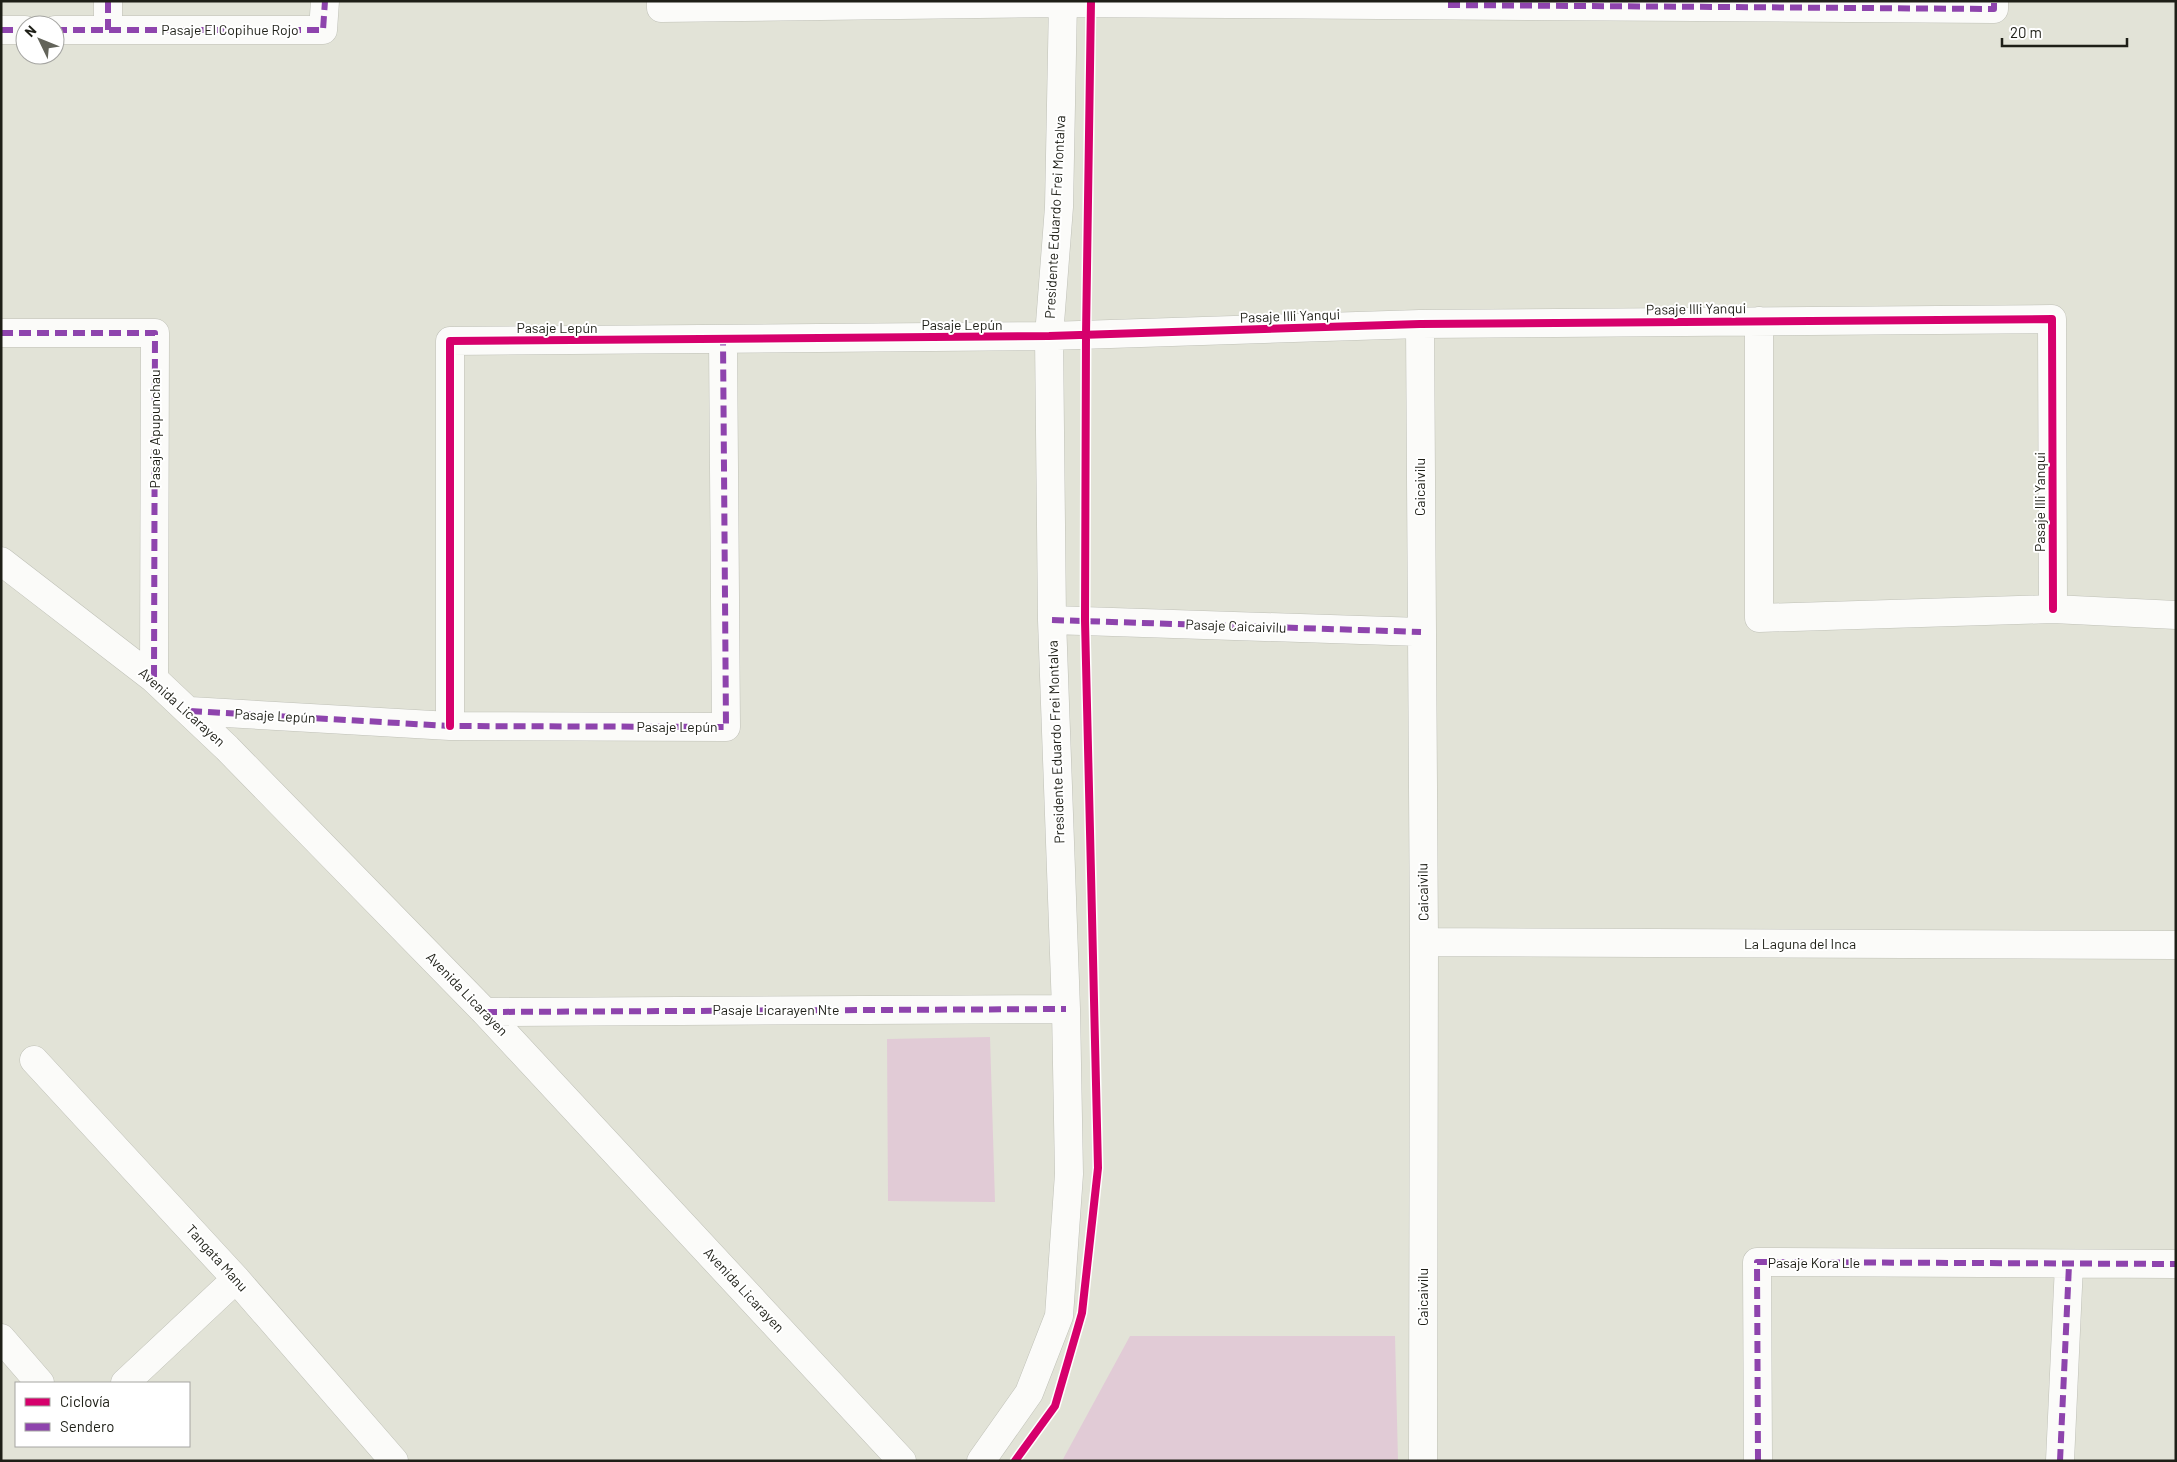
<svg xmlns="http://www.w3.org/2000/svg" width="2177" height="1462" viewBox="0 0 2177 1462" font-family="Barlow,sans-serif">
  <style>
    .green { fill: #e1cbd6 }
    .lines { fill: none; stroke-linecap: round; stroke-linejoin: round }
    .minor-casing { stroke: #bfc0b7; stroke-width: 29 }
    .minor { stroke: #fbfbf9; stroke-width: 28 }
    .quiet { stroke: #8e44ad; stroke-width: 6; stroke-dasharray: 12 6; stroke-linecap: butt }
    .cycleway-casing { stroke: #fff; stroke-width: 11 }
    .cycleway { stroke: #d6006c; stroke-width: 8 }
    .labels { text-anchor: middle; stroke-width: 4; stroke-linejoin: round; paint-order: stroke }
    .street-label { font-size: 14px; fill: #1e1f17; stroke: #fff }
  </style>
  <rect width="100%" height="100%" fill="#e2e3d7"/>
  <path class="green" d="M990,1037L995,1202L888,1201L887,1039Z
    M1130,1336H1395L1398,1461H1062Z"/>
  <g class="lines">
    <g class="minor-casing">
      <path id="minor" d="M108,1V30
        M661,1V8L1063,3L1994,9V1
        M1,30H25
        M55,30H323L325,1
        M1759,321V618L2053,609L2176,615
        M1420,324L1424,942L1423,1461
        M1,333H155L154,679
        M1,561L154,679L227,748L485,1012L902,1461
        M1052,620L1421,632
        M190,711L450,726L726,727L723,339
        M450,726V341L1049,336L1420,324L2052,319L2053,609
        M1424,942L2176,945
        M485,1012L1066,1009
        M34,1060L236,1279L394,1461
        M1,1338L40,1383
        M125,1383L236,1279
        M981,1461L1029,1393L1059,1316L1069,1174L1066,1009L1052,620L1049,336L1059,207L1063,1
        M1758,1461L1757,1262L2176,1264
        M2060,1461L2069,1265"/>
    </g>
    <use href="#minor" class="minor"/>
    <path class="quiet" d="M108,1V30
      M1448,5L1994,9V1
      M1,30H25
      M55,30H323L325,1
      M1,333H155L154,679
      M1052,620L1421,632
      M190,711L450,726L726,727L723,339
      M485,1012L1066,1009
      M1758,1461L1757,1262L2176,1264
      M2060,1461L2069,1265"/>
    <g class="cycleway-casing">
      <path id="cycleway" d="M450,726V341L1049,336L1420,324L2052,319L2053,609
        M1015,1461L1055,1406L1082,1313L1098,1168L1085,621L1086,335L1091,1"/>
    </g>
    <use href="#cycleway" class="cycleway"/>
  </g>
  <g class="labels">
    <g class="street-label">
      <text x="230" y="35">Pasaje El Copihue Rojo</text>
      <text transform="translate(1055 217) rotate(-87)" y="5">Presidente Eduardo Frei Montalva</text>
      <text transform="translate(1696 309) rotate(-1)" y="5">Pasaje Illi Yanqui</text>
      <text transform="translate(1290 316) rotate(-2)" y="5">Pasaje Illi Yanqui</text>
      <text x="962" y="330">Pasaje Lepún</text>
      <text x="557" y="333">Pasaje Lepún</text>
      <text transform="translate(155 429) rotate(-90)" y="5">Pasaje Apupunchau</text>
      <text transform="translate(1420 487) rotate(-90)" y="5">Caicaivilu</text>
      <text transform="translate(2040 502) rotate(-90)" y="5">Pasaje Illi Yanqui</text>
      <text transform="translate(1236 626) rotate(2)" y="5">Pasaje Caicaivilu</text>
      <text transform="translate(182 707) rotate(42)" y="5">Avenida Licarayen</text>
      <text transform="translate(275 716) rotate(3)" y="5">Pasaje Lepún</text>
      <text x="677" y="732">Pasaje Lepún</text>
      <text transform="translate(1056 742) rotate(-92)" y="5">Presidente Eduardo Frei Montalva</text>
      <text transform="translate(1423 892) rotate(-91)" y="5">Caicaivilu</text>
      <text x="1800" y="949">La Laguna del Inca</text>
      <text transform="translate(467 994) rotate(46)" y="5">Avenida Licarayen</text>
      <text x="776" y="1015">Pasaje Licarayen Nte</text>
      <text transform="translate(217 1258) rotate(48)" y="5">Tangata Manu</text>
      <text x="1814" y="1268">Pasaje Kora Lle</text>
      <text transform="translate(744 1290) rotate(47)" y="5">Avenida Licarayen</text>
      <text transform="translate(1423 1297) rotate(-90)" y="5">Caicaivilu</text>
    </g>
  </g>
  <rect width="2177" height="1462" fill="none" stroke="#1e1f17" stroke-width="5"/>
  <rect x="15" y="1382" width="175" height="65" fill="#ffffff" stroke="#a5a5a2"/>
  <rect x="25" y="1398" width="25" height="8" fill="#d6006c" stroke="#a5a5a2"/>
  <text x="60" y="1407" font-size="15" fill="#1e1f17">Ciclovía</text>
  <rect x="25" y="1423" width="25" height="8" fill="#8e44ad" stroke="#a5a5a2"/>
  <text x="60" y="1432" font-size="15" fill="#1e1f17">Sendero</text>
  <g transform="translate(40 40) rotate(313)"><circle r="24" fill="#ffffff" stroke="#a5a5a2"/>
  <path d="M0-4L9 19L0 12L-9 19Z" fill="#63645a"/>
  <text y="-8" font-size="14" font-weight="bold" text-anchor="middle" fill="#1e1f17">N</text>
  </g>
  <path d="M2002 38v8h125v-8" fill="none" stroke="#1e1f17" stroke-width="2.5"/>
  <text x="2010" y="38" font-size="15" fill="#1e1f17" stroke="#ffffff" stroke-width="4" paint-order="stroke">20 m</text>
</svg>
